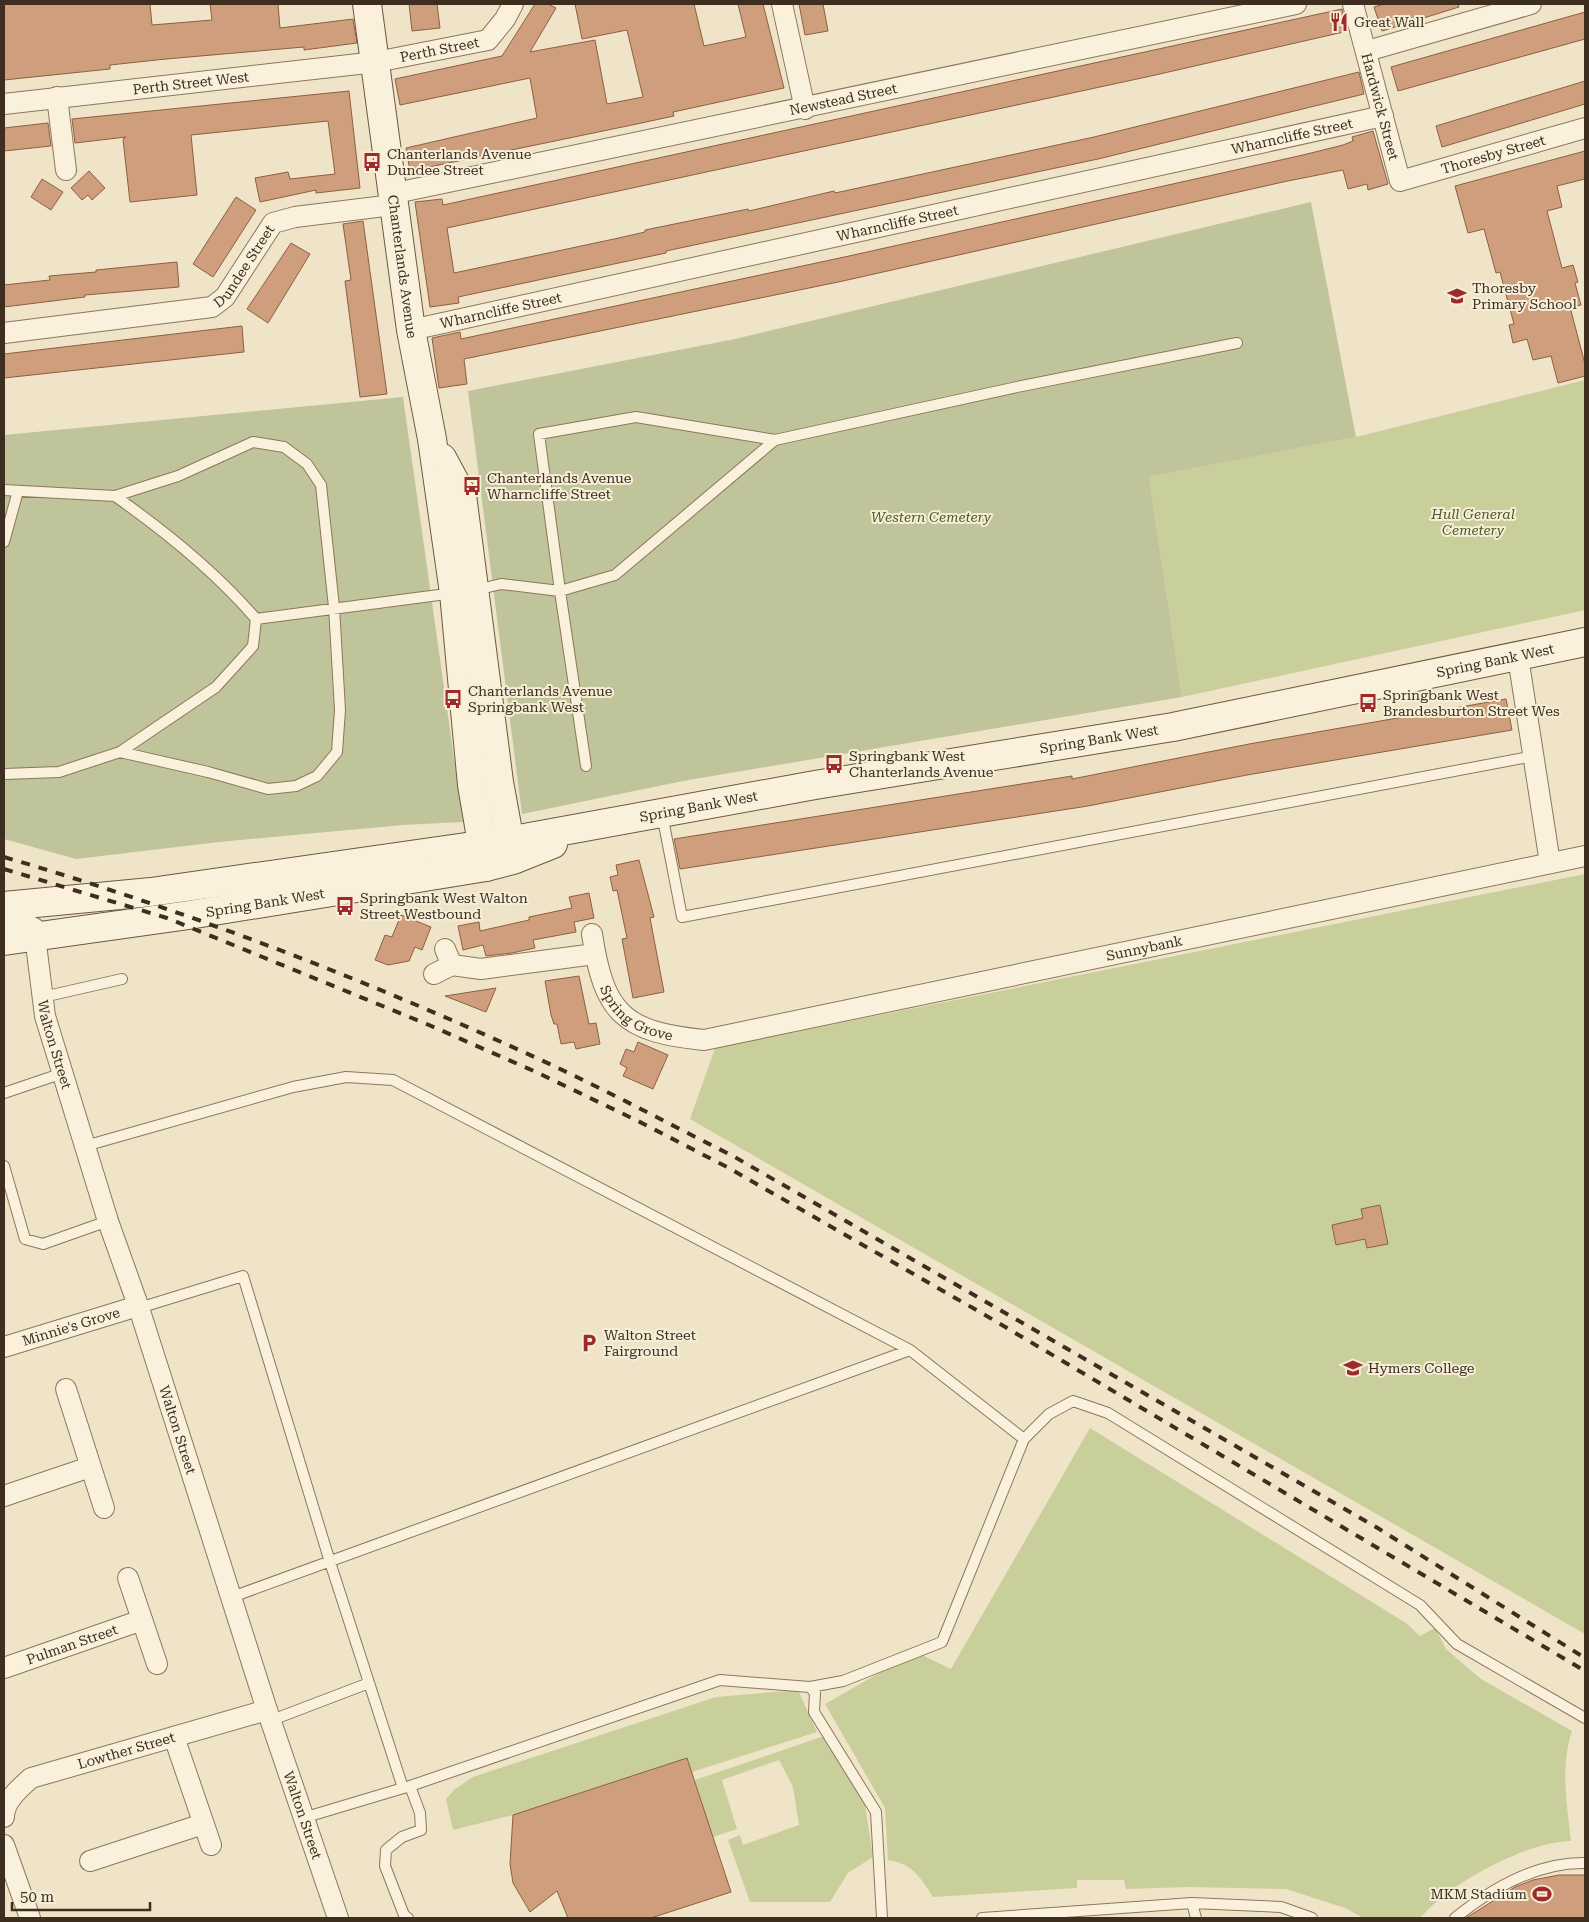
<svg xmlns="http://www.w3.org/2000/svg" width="1589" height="1922" viewBox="0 0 1589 1922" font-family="'Roboto Serif',serif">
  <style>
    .green { fill: #c9cf9b; fill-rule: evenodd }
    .cemetery { fill: #bfc49a }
    .building { fill: #cf9f7d; stroke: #8d5f41 }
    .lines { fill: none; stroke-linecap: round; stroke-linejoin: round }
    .lane-casing { stroke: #8d765c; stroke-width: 12 }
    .street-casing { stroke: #8d765c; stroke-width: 22 }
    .secondary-casing { stroke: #6f573f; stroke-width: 30 }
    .lane { stroke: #faf1dc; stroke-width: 10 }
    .street { stroke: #faf1dc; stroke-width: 20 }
    .secondary { stroke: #faf1dc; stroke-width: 28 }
    .rail { stroke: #3d2e20; stroke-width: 4; stroke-dasharray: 9 9; stroke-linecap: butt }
    .labels { text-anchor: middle; stroke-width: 4; stroke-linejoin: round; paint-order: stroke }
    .poi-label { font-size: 14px; fill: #3d2e20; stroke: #f7eed8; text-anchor: start }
    .street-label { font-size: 14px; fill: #3d2e20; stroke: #f7eed8 }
    .park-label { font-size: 14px; font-style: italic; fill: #4d5a26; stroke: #f7eed8 }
  </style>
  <rect width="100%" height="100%" fill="#f0e4c8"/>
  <path class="green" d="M1585,380V610L1182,697L1149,477L1356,437Z
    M1585,874V1634L690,1119L715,1048ZM1361,1209L1388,1244L1367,1248L1365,1239L1336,1245L1332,1225L1363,1218Z
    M1090,1428L1406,1623L1420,1636L1435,1628L1446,1649L1481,1679L1572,1731C1560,1768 1567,1804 1571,1841C1525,1842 1450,1883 1420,1918H1363L1345,1908L1286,1889L1189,1887L1126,1889L1124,1880H1077V1888L933,1897C921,1878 912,1863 888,1860L885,1808L825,1704L916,1652L951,1669Z
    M798,1690L817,1732L692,1772L687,1758L513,1815L453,1830L446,1799L455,1789L473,1777L716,1697Z
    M824,1736L865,1805L873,1857L848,1873L830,1902H750L728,1840L740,1835L743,1845L799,1825L793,1787L779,1760L722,1780L737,1829L713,1837L695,1780Z"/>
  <path class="cemetery" d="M1311,202L1356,437L1149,477L1182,697L683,781L522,814L468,391L735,339Z
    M403,397L463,822L403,825L219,842L76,859L4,839V435Z"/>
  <path class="building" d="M4,4H150L152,25L212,20L210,4H278L280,28L353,19L357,43L304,50V47L166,59L110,65V69L4,80Z
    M409,4H437L440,28L412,31Z
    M535,4H548L556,8L530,52L595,40L607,104L643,97L627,30L582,39L575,4H694L704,46L746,37L738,4H763L784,88L673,112L674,116L632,125L410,171L406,148L537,118L530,78L400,105L395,79L502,56Z
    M799,4H823L828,31L805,35Z
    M1384,4H1458L1459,7L1382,31L1374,7Z
    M1342,9L1348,31L1151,76L447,228L454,273L614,239L645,232V230L748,209L749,211L834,191L835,193L1094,137L1359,72L1364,94L1098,159L666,251V253L458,297L459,303L430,307L415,202L442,199L443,205Z
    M1585,12V39L1398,91L1391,67Z
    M1585,81V104L1442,147L1436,126Z
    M349,91L360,188L316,193V190L260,202L255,178L288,172L290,179L335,174L328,121L191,135L197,195L130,202L123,139L126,137L75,143L72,119Z
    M48,123L51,146L4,151V128Z
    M1373,131L1388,184L1368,190L1367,184L1348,189L1343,170L1283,182L843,281L464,359L467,384L439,388L432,338L460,332L461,339L849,256L1303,155L1343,145L1353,141L1352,137Z
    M1585,151V179L1557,186L1562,207L1547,211L1562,268L1573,265L1578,282L1575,283L1581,305L1570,307L1585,364V376L1558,383L1551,356L1533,360L1527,339L1513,343L1509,325L1514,324L1500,272L1496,273L1484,229L1468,233L1455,186Z
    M89,171L105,188L92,200L88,195L82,200L71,188Z
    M42,179L63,192L51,210L31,197Z
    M236,197L256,210L213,277L193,264Z
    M363,221L387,394L360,397L345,281L351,280L343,224Z
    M291,243L310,254L268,323L247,309Z
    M177,262L179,287L85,295V297L4,307V285L50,280L49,276L96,272V270Z
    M242,326L244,352L4,378V354Z
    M1506,699L1512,730L1247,775L1088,806L680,869L674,839L1072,776V779L1249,744Z
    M639,860L654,917L650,918L664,992L633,998L622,939L627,938L617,890L613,891L610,877L618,875L616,865Z
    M589,893L594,918L574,922L576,932L533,940L535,948L512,953L486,956L483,945L463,950L458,926L479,922L480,931L529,920V917L572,908L569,897Z
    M401,915L431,927L422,950L415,947L409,961L388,965L375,960L385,935L392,937Z
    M579,976L589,1024L596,1023L600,1044L576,1049L574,1042L561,1044L557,1024H554L551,1015L545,981Z
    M496,988L486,1012L445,996Z
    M638,1042L668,1055L653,1089L623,1076L627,1068L620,1064L626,1049L634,1052Z
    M1380,1205L1388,1244L1367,1248L1365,1239L1336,1245L1332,1225L1363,1218L1361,1209Z
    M687,1758L731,1892L651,1918H568L557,1891L530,1912L513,1883L510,1864L513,1815Z
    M1559,1875H1585V1918H1466L1515,1887L1533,1880Z"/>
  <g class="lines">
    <g class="lane-casing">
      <path id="lane" d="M4,490L115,496L178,476L253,442L284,447L307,464L321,485L334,607L340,710L337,752L317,776L296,786L268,789L208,772L120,752L59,772L4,774
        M115,496C166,532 215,571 256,619L253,646L216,687L120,752
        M4,542L18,491
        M476,590L501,584L560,591L539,434L636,417L775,440
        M256,619L454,593
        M586,766L560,591L615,575L775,440L1017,387L1237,343
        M662,814L682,917L1534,756
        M43,997L122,979
        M4,1093L63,1073
        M85,1146L293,1087L346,1077L393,1080L910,1350L1024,1439
        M4,1166L25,1239L43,1244L108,1221
        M139,1308L243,1276L330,1562L403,1788
        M232,1597L910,1350
        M810,1687L815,1693L814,1712L876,1812L882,1918
        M272,1720L369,1683
        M303,1818L410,1786L720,1680L810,1687L843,1681L942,1642L1024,1439L1049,1414L1073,1401L1108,1413L1420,1605L1457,1644L1585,1718
        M1192,1903L1196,1918
        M408,1918L404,1915L385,1866L386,1850L402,1837L421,1830L420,1813L410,1786
        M982,1918L1192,1903L1281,1907L1312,1918
        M1455,1918C1491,1889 1537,1862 1585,1863"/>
    </g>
    <g class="street-casing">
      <g id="street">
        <path d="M782,4L805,109"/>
        <path id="s1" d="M1353,4L1400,181L1585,128"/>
        <path d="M1367,51L1531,4"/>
        <path d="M57,97L66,170"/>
        <path id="s2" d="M4,104L376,62L488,40L505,19L513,4"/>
        <path id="s3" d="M391,194L1296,4"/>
        <path id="s4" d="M411,330L1383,116"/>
        <path id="s5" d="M4,333L212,307L225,297L273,223L295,217L393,205"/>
        <path d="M1518,657L1550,863"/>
        <path id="s6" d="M4,923L23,922L34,928L45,1016L108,1221L139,1308L267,1710L338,1918"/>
        <path id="s7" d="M592,934C604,1014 624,1032 704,1040L1585,856"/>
        <path d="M452,965L481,969L595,954"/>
        <path d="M434,974L452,965L445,949"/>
        <path id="s8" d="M4,1347L138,1306"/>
        <path d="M66,1389L104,1508"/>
        <path d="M4,1496L90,1467"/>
        <path d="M128,1578L157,1664"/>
        <path id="s9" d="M4,1668L142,1620"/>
        <path d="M174,1737L211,1845"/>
        <path id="s10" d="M4,1817C4,1801 20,1788 31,1778L267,1710"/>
        <path d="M4,1845L30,1918"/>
        <path d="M90,1861L203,1824"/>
      </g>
    </g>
    <g class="secondary-casing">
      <g id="secondary">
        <path id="s11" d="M367,4L411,330L432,439L454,593L472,785L486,867"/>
        <path d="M442,458L462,495L499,782L513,859"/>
        <path id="s12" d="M4,906L151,892L508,841L815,785L1173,727L1585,642"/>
        <path id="s13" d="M4,941L189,915L486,867L513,860L553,844"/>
      </g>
    </g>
    <use href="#lane" class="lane"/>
    <use href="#street" class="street"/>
    <use href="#secondary" class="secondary"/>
    <path class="rail" d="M4,857C188,911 367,980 541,1060C606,1090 669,1124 733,1156L1376,1527L1585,1658
      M4,869L167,918L429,1025L536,1072L638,1121L727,1167L985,1315L1585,1671"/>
  </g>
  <defs>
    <g id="restaurant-bare" transform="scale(1.5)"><path d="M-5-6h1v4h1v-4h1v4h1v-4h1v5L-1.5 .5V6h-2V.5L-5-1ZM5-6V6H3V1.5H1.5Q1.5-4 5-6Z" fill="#9e2a2b" stroke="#f7eed8" stroke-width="2.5" paint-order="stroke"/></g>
    <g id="bus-bare" transform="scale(1.5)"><path d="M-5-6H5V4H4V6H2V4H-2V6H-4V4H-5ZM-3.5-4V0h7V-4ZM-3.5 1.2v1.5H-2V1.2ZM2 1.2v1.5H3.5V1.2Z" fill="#9e2a2b" stroke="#f7eed8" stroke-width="2.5" paint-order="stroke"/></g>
    <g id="school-bare" transform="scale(1.5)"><path d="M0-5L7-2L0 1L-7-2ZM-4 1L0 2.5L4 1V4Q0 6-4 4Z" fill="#9e2a2b" stroke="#f7eed8" stroke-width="2.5" paint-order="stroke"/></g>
    <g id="parking-bare" transform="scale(1.5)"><path d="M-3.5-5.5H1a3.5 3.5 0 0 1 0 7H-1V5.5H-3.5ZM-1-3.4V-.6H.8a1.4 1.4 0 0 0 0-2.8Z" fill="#9e2a2b" stroke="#f7eed8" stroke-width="2.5" paint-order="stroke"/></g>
    <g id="stadium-bare" transform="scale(1.5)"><path d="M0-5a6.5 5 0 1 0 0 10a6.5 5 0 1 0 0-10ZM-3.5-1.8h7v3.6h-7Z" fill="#9e2a2b" stroke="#f7eed8" stroke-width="2.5" paint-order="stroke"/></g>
  </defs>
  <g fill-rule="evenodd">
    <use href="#restaurant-bare" x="1339" y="22"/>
    <use href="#bus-bare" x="372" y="162"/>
    <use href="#school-bare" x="1457" y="296"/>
    <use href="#bus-bare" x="472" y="486"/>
    <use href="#bus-bare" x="453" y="699"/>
    <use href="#bus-bare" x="1368" y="703"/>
    <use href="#bus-bare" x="834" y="764"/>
    <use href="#bus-bare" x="345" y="906"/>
    <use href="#parking-bare" x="589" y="1343"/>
    <use href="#school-bare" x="1353" y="1368"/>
    <use href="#stadium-bare" x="1542" y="1894"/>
  </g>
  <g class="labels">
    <g class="poi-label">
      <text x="1354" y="27">Great Wall</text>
      <text x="387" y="159">Chanterlands Avenue<tspan x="387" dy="16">Dundee Street</tspan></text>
      <text x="1472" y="293">Thoresby<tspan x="1472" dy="16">Primary School</tspan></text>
      <text x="487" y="483">Chanterlands Avenue<tspan x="487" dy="16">Wharncliffe Street</tspan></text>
      <text x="468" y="696">Chanterlands Avenue<tspan x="468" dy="16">Springbank West</tspan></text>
      <text x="1383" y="700">Springbank West<tspan x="1383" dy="16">Brandesburton Street Wes</tspan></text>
      <text x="849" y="761">Springbank West<tspan x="849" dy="16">Chanterlands Avenue</tspan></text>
      <text x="360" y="903">Springbank West Walton<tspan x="360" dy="16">Street Westbound</tspan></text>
      <text x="604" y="1340">Walton Street<tspan x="604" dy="16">Fairground</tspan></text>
      <text x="1368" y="1373">Hymers College</text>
      <text x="1527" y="1899" text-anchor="end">MKM Stadium</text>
    </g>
    <g class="street-label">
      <text dy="5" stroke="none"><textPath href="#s2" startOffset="439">Perth Street</textPath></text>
      <text dy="5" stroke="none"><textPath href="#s2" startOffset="188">Perth Street West</textPath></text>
      <text dy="5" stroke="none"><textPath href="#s3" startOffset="462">Newstead Street</textPath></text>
      <text dy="5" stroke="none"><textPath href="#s1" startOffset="106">Hardwick Street</textPath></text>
      <text dy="5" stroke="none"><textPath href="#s4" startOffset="902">Wharncliffe Street</textPath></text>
      <text dy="5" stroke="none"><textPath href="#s1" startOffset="280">Thoresby Street</textPath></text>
      <text dy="5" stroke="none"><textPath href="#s4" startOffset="498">Wharncliffe Street</textPath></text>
      <text dy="5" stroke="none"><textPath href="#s5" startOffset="262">Dundee Street</textPath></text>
      <text dy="5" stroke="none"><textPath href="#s11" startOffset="265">Chanterlands Avenue</textPath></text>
      <text dy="5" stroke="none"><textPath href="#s4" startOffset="92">Wharncliffe Street</textPath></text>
      <text dy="5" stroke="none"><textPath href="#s12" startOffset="1512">Spring Bank West</textPath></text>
      <text dy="5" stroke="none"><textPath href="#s12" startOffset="1108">Spring Bank West</textPath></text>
      <text dy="5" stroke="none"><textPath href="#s12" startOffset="702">Spring Bank West</textPath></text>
      <text dy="5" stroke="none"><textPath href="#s13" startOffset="264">Spring Bank West</textPath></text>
      <text dy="5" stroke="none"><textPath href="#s7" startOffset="624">Sunnybank</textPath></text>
      <text dy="5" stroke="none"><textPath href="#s7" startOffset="98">Spring Grove</textPath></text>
      <text dy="5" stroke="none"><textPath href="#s6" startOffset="150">Walton Street</textPath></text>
      <text dy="5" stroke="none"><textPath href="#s8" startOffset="70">Minnie's Grove</textPath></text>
      <text dy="5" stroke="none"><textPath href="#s6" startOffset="555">Walton Street</textPath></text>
      <text dy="5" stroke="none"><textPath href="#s9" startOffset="72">Pulman Street</textPath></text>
      <text dy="5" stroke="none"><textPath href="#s10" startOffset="148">Lowther Street</textPath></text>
      <text dy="5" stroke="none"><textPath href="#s6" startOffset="960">Walton Street</textPath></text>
    </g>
    <g class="park-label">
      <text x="1473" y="519">Hull General<tspan x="1473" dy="16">Cemetery</tspan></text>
      <text x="931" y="522">Western Cemetery</text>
    </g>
  </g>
  <rect width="1589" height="1922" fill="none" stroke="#3d2e20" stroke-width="10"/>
  <path d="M12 1902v8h138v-8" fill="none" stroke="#3d2e20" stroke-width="2.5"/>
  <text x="20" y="1902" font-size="15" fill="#3d2e20" stroke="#f7eed8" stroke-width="4" paint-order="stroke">50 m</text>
</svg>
